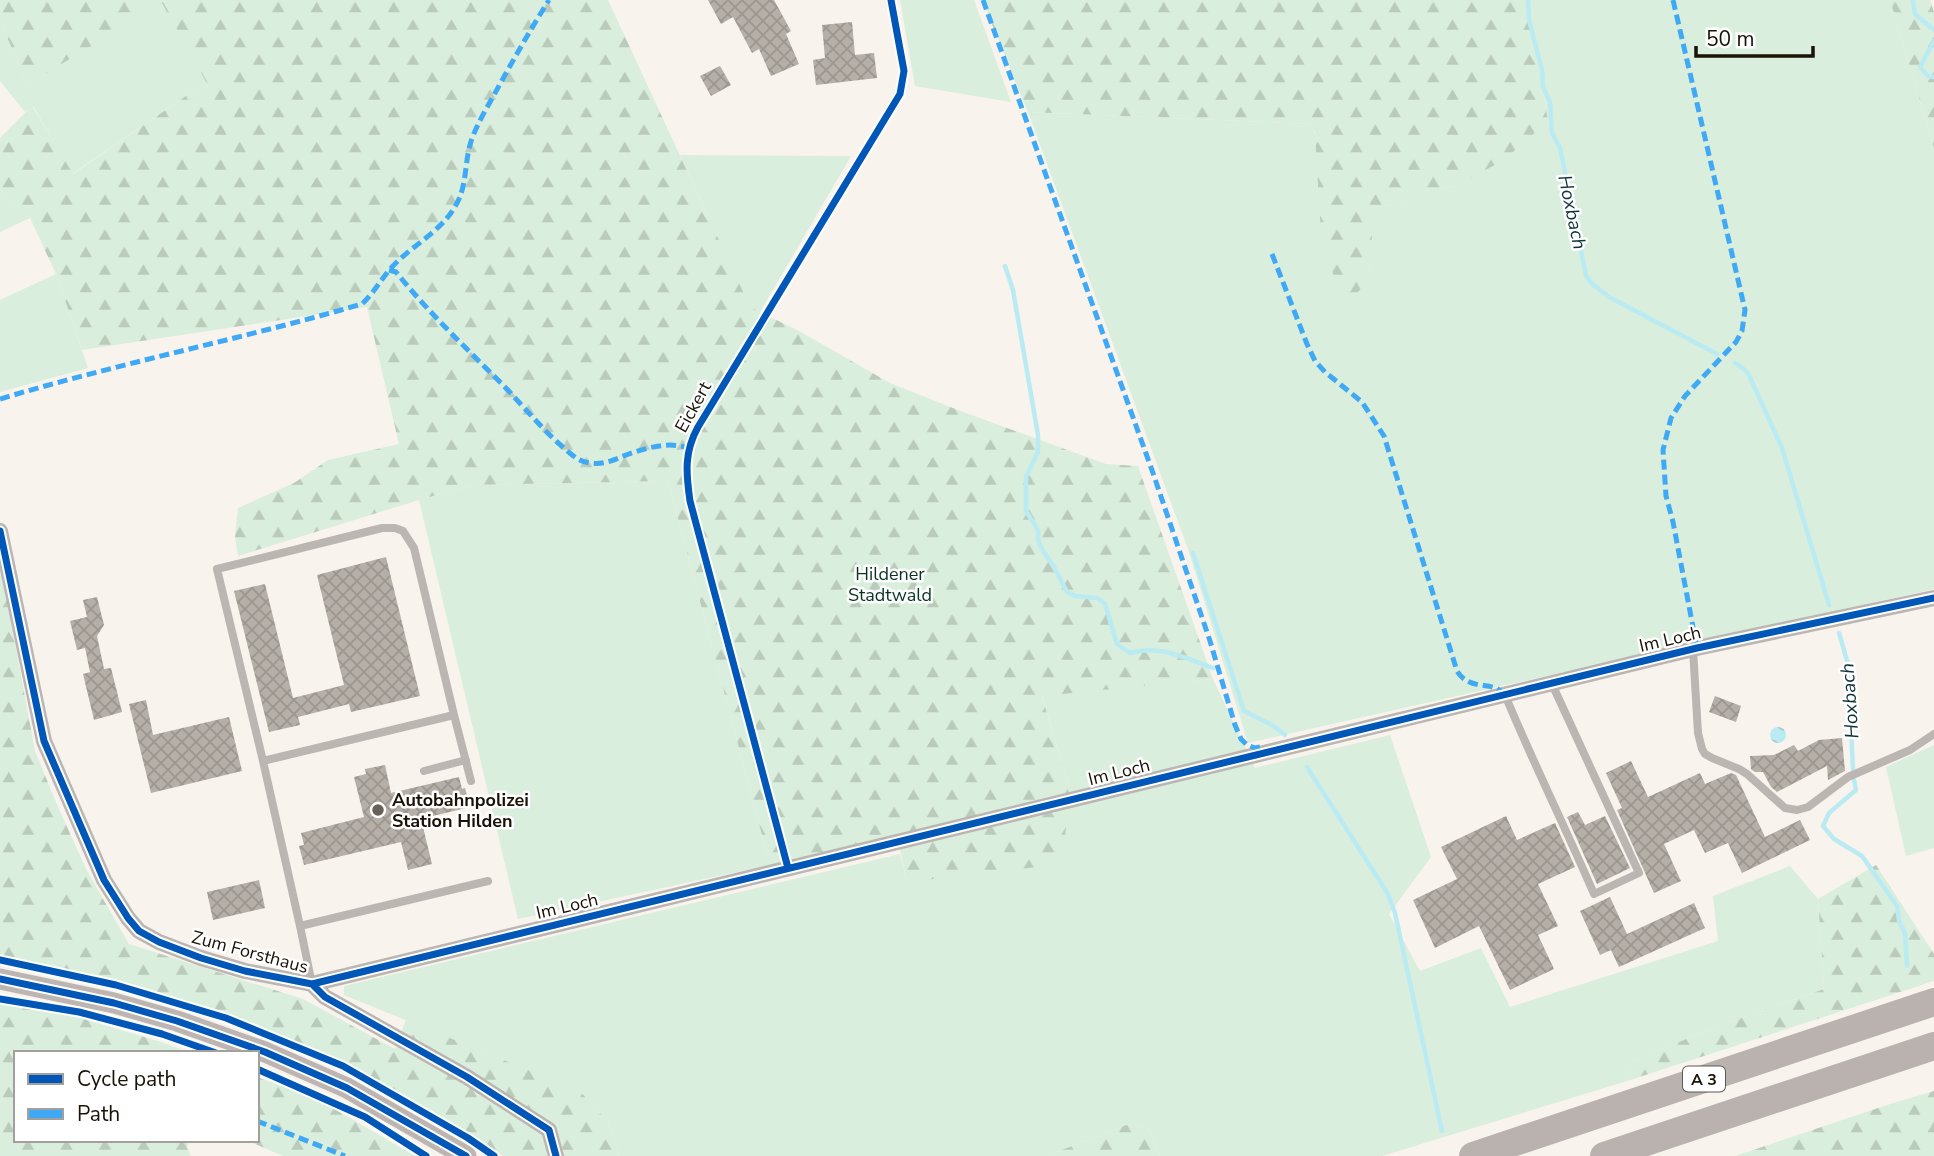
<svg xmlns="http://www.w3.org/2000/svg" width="1934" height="1156" viewBox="0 0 1934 1156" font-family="'Nunito Sans',sans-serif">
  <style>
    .green { fill: #d9eedc }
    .forest { fill: url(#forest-firs) }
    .water { fill: url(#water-waves) }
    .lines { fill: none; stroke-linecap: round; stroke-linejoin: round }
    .stream { stroke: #baebf3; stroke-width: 4.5 }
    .building { fill: url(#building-cross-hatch) }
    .service { stroke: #bcb6b3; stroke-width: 8 }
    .minor { stroke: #bcb6b3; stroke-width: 16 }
    .secondary { stroke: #bcb5b1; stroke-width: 21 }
    .motorway { stroke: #b9b2ae; stroke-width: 28 }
    .quiet { stroke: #3fa9f5; stroke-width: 5; stroke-dasharray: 10 5; stroke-linecap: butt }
    .cycleway-casing { stroke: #fff; stroke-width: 11 }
    .cycleway { stroke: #0057b8; stroke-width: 7 }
    .poi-dot { fill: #676158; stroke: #fff; stroke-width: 2.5 }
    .labels { text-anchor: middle; stroke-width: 5; stroke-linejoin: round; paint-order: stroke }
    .shield { fill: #fff; stroke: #5e5951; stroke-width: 2 }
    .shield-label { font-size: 16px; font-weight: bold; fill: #191207 }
    .street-label { font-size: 18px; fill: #191207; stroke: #fff }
    .park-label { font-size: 18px; fill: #08351f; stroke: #fff }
    .poi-label { font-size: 18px; font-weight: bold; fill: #191207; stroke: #fff; text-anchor: start }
    .water-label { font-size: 19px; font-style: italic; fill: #0f3339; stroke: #fff }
  </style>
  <defs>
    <pattern id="forest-firs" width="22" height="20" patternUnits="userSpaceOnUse" patternTransform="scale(1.75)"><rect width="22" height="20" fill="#d9eedc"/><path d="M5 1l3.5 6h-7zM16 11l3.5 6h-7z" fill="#bacbbb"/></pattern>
    <pattern id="water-waves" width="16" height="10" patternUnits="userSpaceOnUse" patternTransform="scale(1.75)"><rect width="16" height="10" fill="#baebf3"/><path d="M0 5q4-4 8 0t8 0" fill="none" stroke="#9fc8cf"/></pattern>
    <pattern id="building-cross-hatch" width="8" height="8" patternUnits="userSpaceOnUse" patternTransform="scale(1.75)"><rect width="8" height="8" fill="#b5afa8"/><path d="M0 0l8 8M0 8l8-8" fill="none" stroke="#9b968f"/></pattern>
  </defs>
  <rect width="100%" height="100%" fill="#f8f3ed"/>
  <path class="green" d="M900,0H974L1011,102L915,86Z
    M1528,0H1890L1934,148V589L1248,743L1188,549L1028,112L1311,124L1369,278L1373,207L1396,205L1419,192L1456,186L1548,121Z
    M162,2L206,82L72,174L33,106L25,112L0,81V20L27,85Z
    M680,155L851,156L760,312L750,308Z
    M0,190L30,218L0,232Z
    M56,274L88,368L0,392V300Z
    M668,481L770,865L518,919L419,500L473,485Z
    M1213,679L1255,768L1390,735L1431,857L1389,914L1420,971L1481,948L1510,1007L1718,941L1713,896L1790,866L1818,899L1824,989L1716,1027L1632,1061L1624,1082L1382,1156H1160L1149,1129L1129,1124L1046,1156H619L608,1122L580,1091L344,995V986L900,854L907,882L1069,788L1042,695Z
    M1934,745V848L1906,856L1886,767Z"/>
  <path class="forest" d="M0,0H608L750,307L799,331L890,383L958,410L1106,464L1138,466L1213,679L1042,696L1069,788L1063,864L907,882L897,836L770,865L668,481L473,485L419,500L238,556L235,537L238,508L294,483L328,460L399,444L367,307L82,350L56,274L30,218L0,190V138L32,106L73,174L206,82L162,3L27,85L0,20Z
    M982,0H1528L1548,121L1504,160L1456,186L1419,192L1396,205L1374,207L1369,278L1355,296L1338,290L1321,235L1315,133L1311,124L1028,112Z
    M1890,0H1930L1934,12V148Z
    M0,561L35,751L58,807L87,871L129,944L303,999L395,1049L406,1020L580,1091L608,1122L619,1156H503L475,1136L367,1074L236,1017L138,986L0,956Z
    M1876,865L1934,954V981L1624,1082L1632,1061L1716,1027L1824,989L1818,899Z
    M0,1003L37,1005L161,1042L190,1053H16V1140H190L187,1147L191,1156H0Z
    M257,1077L319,1100L415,1156H283L246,1140H257Z
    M1934,1091V1156H1735L1887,1105Z
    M1129,1124L1149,1129L1160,1156H1046Z"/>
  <path class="water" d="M1770 735a8 8 0 1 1 16 0a8 8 0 1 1-16 0Z"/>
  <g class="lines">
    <path class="stream" d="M1528,0L1529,20L1542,70L1543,87L1550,102L1552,133L1560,148L1586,275L1591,283L1609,297L1717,354
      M1913,0L1915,14L1934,30
      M1934,41L1920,67L1928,76L1934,77
      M1005,266L1013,290L1038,435V452L1026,477V511L1038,530V540L1043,551L1053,565L1067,592L1075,596L1097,598L1105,604L1117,644L1130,653C1159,644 1185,658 1213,668
      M1735,363L1745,370L1749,375L1782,448L1829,605
      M1193,553L1244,711L1272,725L1285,735
      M1839,633L1848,664L1853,770
      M1307,767L1388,894L1395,913L1442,1131
      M1854,780L1856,790L1829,813L1823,826L1834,839L1862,856L1897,906L1899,921L1905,933L1907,966"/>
  </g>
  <path class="building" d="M708,0H774L791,31L786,34L799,64L771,76L759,49L752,53L733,17L721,24Z
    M852,22L855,55L874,53L877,78L816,85L813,60L825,58L822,25Z
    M720,66L731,85L711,96L700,76Z
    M386,557L420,696L351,712L349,704L298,717L300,725L269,732L234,591L265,584L293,698L344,685L317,575Z
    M97,597L104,625L97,636L104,669L111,668L122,712L94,720L83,674L90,672L85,648L77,650L70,621L87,617L83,600Z
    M1715,696L1741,706L1736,722L1709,712Z
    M146,700L153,735L229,717L242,771L151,793L129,704Z
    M1842,738L1845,771L1828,780L1827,766L1777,792L1771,787L1763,772H1755L1751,769L1750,756L1774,755L1794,745L1798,751L1819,740Z
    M1631,761L1648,797L1700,773L1705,784L1731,773L1736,775L1765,837L1800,820L1810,840L1742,873L1728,843L1705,853L1694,830L1664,844L1681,881L1654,893L1617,810L1622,808L1606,773Z
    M385,765L391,793L459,777L462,789L465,788L470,807L421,819L432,864L408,870L401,842L304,865L299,846L304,845L301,833L364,817L354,777L366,774L365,769Z
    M1578,812L1585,825L1605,816L1630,868L1597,884L1567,817Z
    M1506,816L1517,840L1555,823L1575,867L1538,884L1558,926L1538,935L1554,969L1510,990L1479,926L1435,948L1413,900L1457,879L1441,847Z
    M259,880L265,908L213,920L207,892Z
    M1610,897L1627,934L1694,903L1705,928L1619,967L1611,950L1600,955L1580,911Z"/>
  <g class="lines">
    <path class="service" d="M1693,649L1698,733L1702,749L1705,754L1712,758L1739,769L1747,774L1785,808L1797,810L1808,807L1848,777L1910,750L1934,734
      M1505,695C1533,762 1565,827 1594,894L1639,873L1552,684
      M263,761L217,569L382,528H395L403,531L414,548L454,715
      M424,771L466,760
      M788,868L690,501C686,473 684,452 698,427L900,94L904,71L891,0
      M300,926L263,761L454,715L471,781
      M312,984L300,926L488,881"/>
    <path class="minor" d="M0,531L44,741L104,880L128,918L139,931L159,942L201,958L245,971L312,984L325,997L467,1077L549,1130L556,1156
      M312,984L1697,648L1934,598"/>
    <path class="secondary" d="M0,979L114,1003L177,1021L265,1052L347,1088L466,1156"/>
    <path class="motorway" d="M1473,1156L1934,1002
      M1604,1156L1934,1046"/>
    <path class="quiet" d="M983,0L1153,473L1210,641L1235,725L1241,739L1247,745L1255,748L1264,746
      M1673,0L1745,310L1742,331L1736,342L1685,396L1671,418L1663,450L1666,496L1673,522L1697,648
      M1272,254L1307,344L1315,361L1325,372L1362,402L1384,436L1457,671C1471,693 1493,679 1505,695
      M389,270L396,272C429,313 466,348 503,385C525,408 546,434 571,454C577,459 582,462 590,463C603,465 614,460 626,455C646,448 668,441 688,448
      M0,399C120,363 242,339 362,304C374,293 381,279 392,267C412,245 443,231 457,203C468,183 464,157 473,136C480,118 491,101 500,84C516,55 532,27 549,0
      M257,1121L345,1156"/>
    <g class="cycleway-casing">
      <path id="cycleway" d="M0,531L44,741L104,880L128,918L139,931L159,942L201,958L245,971L312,984L325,997L467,1077L549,1130L556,1156
        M788,868L690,501C686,473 684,452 698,427L900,94L904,71L891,0
        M0,960L116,985L226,1018L343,1066L468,1138L494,1156
        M0,979L114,1003L177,1021L265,1052L347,1088L466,1156
        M312,984L1697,648L1934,598
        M0,999L79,1012L162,1034L216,1053
        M257,1069L365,1117L426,1156"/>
    </g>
    <use href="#cycleway" class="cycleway"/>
  </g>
  <circle class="poi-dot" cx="378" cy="810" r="7"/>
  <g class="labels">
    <rect class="shield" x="1683" y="1066.5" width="42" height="25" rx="5"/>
    <g class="shield-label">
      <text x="1704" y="1085">A 3</text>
    </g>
    <g class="street-label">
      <text transform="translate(693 407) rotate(-61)" y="6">Eickert</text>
      <text transform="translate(1670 639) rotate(-13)" y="6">Im Loch</text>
      <text transform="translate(1119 772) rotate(-14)" y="6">Im Loch</text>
      <text transform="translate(567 906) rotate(-13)" y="6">Im Loch</text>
      <text transform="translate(250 952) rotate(15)" y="6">Zum Forsthaus</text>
    </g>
    <g class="park-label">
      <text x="890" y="580">Hildener<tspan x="890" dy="21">Stadtwald</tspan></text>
    </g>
    <g class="poi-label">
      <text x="392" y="806">Autobahnpolizei<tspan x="392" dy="21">Station Hilden</tspan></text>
    </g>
    <g class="water-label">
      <text transform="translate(1573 212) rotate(78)" y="7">Hoxbach</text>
      <text transform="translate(1849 701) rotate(-94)" y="7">Hoxbach</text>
    </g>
  </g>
  <rect x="14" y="1051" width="245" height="91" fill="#ffffff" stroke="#a3a09c" stroke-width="2"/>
  <rect x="28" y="1074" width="35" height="10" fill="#0057b8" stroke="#a3a09c" stroke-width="2"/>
  <text x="77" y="1086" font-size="21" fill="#191207">Cycle path</text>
  <rect x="28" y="1109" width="35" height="10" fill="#3fa9f5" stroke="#a3a09c" stroke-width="2"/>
  <text x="77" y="1121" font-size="21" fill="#191207">Path</text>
  <path d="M1696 46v10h117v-10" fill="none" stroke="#191207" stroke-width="3.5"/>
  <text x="1706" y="46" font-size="21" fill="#191207" stroke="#ffffff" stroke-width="5" paint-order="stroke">50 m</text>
</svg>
